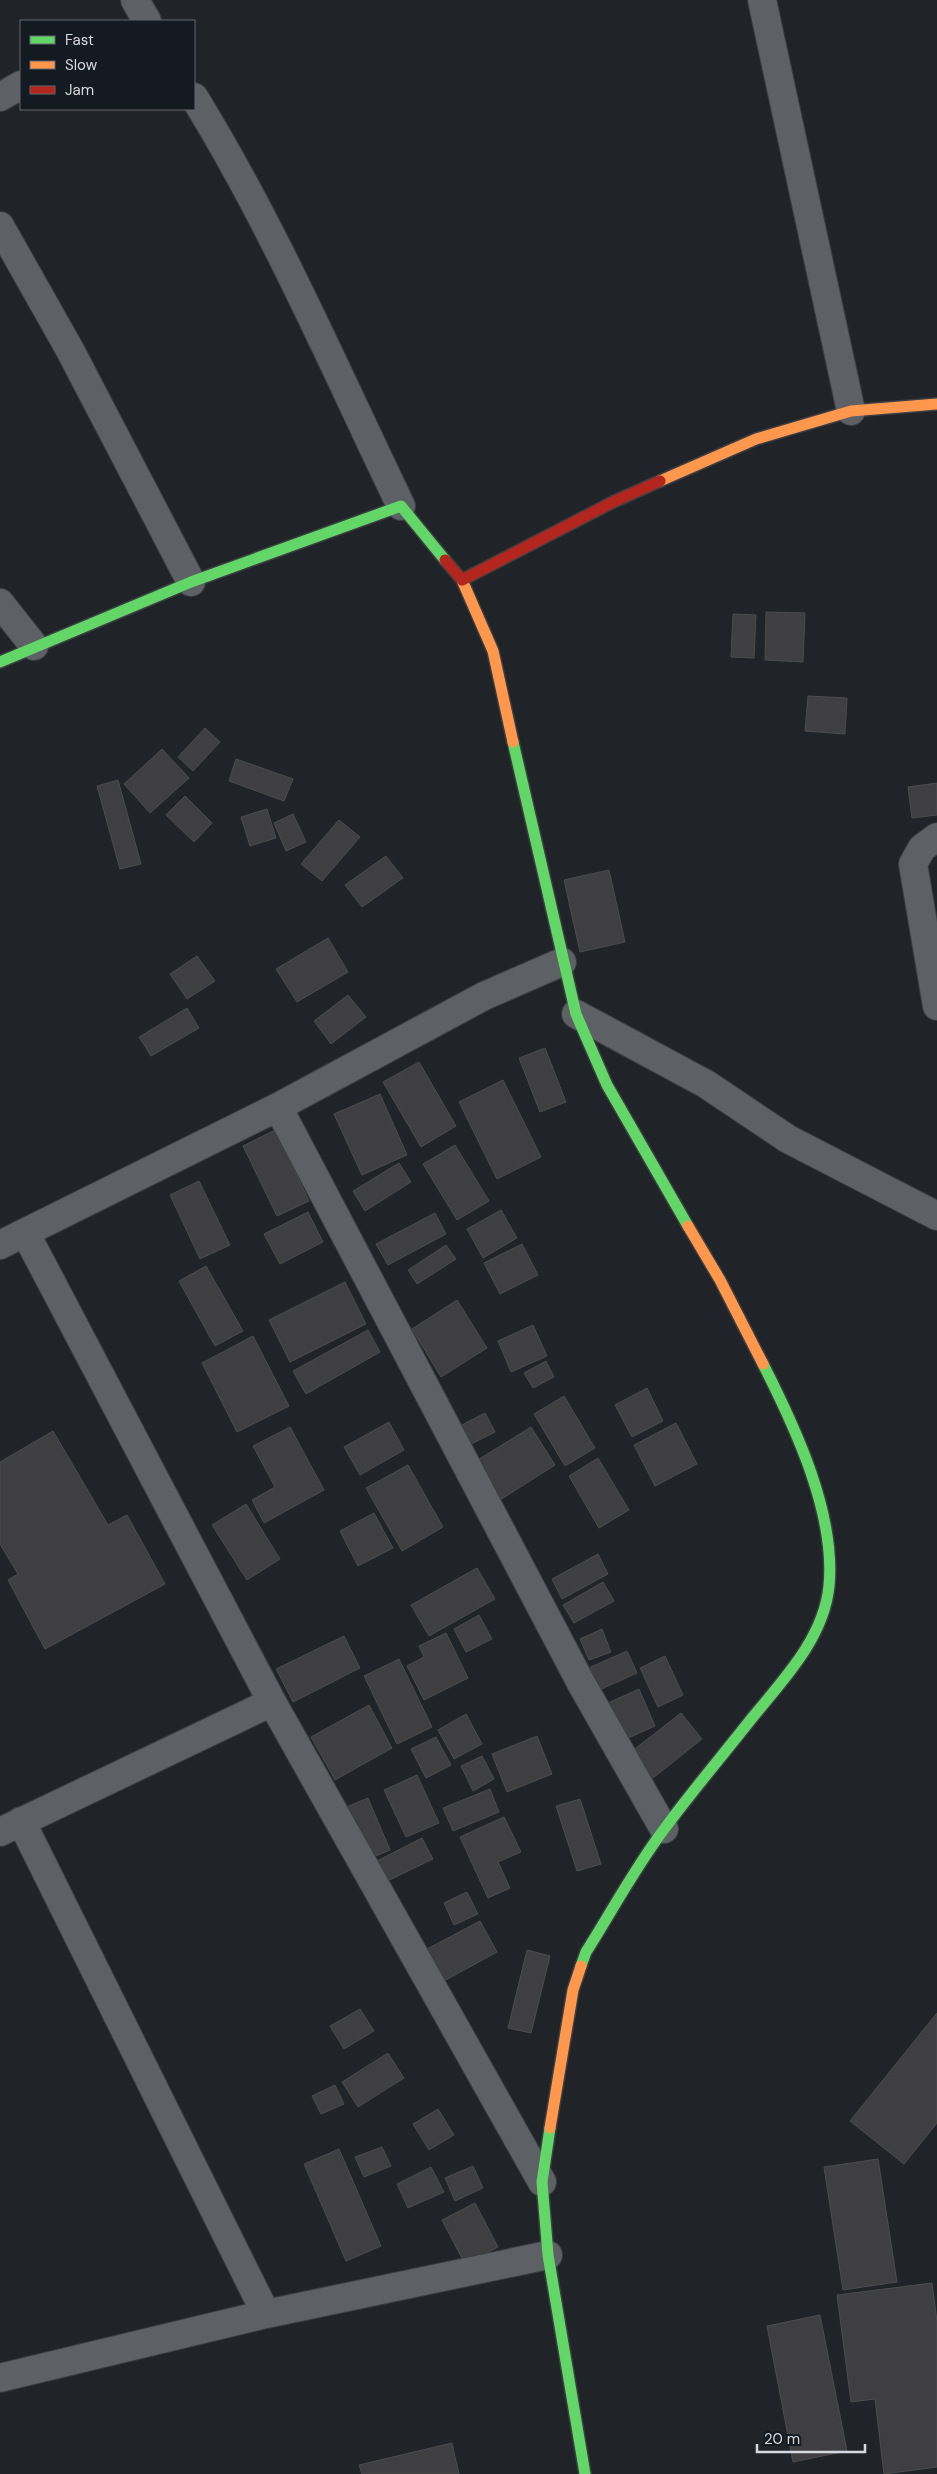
<svg xmlns="http://www.w3.org/2000/svg" width="937" height="2474" viewBox="0 0 937 2474" font-family="'DM Sans',sans-serif">
  <style>
    .building { fill: #3f3f41; stroke: #4d4c4d }
    .lines { fill: none; stroke-linecap: round; stroke-linejoin: round }
    .street-casing { stroke: #3b3e42; stroke-width: 30 }
    .fast-casing { stroke: #3b3e42; stroke-width: 14 }
    .slow-casing { stroke: #3b3e42; stroke-width: 14 }
    .jam-casing { stroke: #3b3e42; stroke-width: 14 }
    .street { stroke: #5d6064; stroke-width: 28 }
    .fast { stroke: #63d668; stroke-width: 11 }
    .slow { stroke: #ff974d; stroke-width: 11 }
    .jam { stroke: #b3261e; stroke-width: 11 }
  </style>
  <rect width="100%" height="100%" fill="#202428"/>
  <path class="building" d="M766,612L805,613L803,662L765,660Z
    M733,614L756,615L754,658L731,657Z
    M808,696L847,698L845,734L805,731Z
    M205,728L220,742L193,771L178,757Z
    M162,749L189,778L150,813L124,784Z
    M236,759L293,779L284,801L229,781Z
    M118,780L141,864L120,869L97,786Z
    M937,783V815L912,818L908,787Z
    M185,796L212,823L194,842L166,815Z
    M267,809L276,838L250,846L241,817Z
    M293,814L306,842L286,851L274,823Z
    M339,820L360,837L322,881L301,864Z
    M386,856L403,878L362,907L345,885Z
    M609,870L625,942L580,952L564,880Z
    M328,938L348,972L297,1002L276,969Z
    M197,956L215,981L187,999L170,974Z
    M348,995L366,1017L331,1044L314,1021Z
    M187,1008L199,1028L151,1056L139,1037Z
    M545,1048L566,1102L540,1112L519,1058Z
    M419,1062L456,1126L421,1147L383,1082Z
    M503,1080L541,1157L497,1179L459,1102Z
    M380,1094L407,1155L362,1175L334,1114Z
    M275,1130L309,1201L277,1216L243,1146Z
    M455,1145L489,1201L457,1220L423,1164Z
    M399,1163L411,1182L365,1211L353,1191Z
    M199,1181L230,1245L200,1259L170,1195Z
    M501,1210L517,1238L483,1258L467,1229Z
    M308,1212L323,1242L280,1264L264,1234Z
    M435,1213L446,1234L388,1265L376,1244Z
    M522,1244L538,1275L500,1294L484,1263Z
    M446,1245L456,1259L417,1284L408,1270Z
    M206,1266L243,1331L215,1346L179,1281Z
    M345,1282L366,1324L290,1362L269,1320Z
    M457,1300L487,1348L441,1377L412,1329Z
    M533,1325L547,1356L511,1372L498,1341Z
    M368,1330L380,1352L306,1394L293,1371Z
    M253,1336L289,1406L237,1432L202,1363Z
    M546,1361L554,1377L533,1388L524,1373Z
    M647,1388L663,1421L632,1437L615,1405Z
    M564,1396L595,1448L565,1466L534,1414Z
    M485,1413L495,1432L467,1446L458,1427Z
    M389,1422L404,1450L360,1475L344,1447Z
    M676,1423L697,1464L655,1486L634,1445Z
    M290,1427L324,1490L264,1523L252,1500L275,1487L253,1446Z
    M531,1427L555,1465L500,1500L476,1461Z
    M53,1431L108,1525L127,1515L165,1584L45,1649L8,1580L18,1574L0,1544V1462Z
    M598,1458L629,1510L599,1528L569,1476Z
    M408,1465L443,1527L402,1551L366,1488Z
    M246,1504L280,1559L247,1580L212,1525Z
    M374,1513L393,1548L358,1566L340,1531Z
    M598,1554L608,1574L562,1599L552,1579Z
    M477,1568L495,1599L429,1636L411,1605Z
    M603,1582L614,1601L574,1623L563,1605Z
    M479,1615L492,1639L466,1652L454,1629Z
    M602,1629L611,1652L589,1660L580,1639Z
    M446,1633L468,1678L424,1700L407,1666L424,1657L419,1646Z
    M344,1636L360,1668L293,1702L276,1669Z
    M627,1651L637,1673L595,1692L584,1670Z
    M665,1656L683,1695L658,1707L640,1668Z
    M399,1659L432,1727L397,1744L364,1676Z
    M639,1689L655,1726L624,1740L608,1703Z
    M369,1705L392,1748L335,1780L311,1737Z
    M681,1713L702,1739L648,1782L627,1755Z
    M466,1714L482,1744L454,1759L438,1730Z
    M537,1736L552,1774L507,1792L492,1754Z
    M436,1737L451,1765L426,1778L411,1749Z
    M482,1756L494,1779L473,1791L461,1766Z
    M417,1775L439,1823L406,1837L384,1790Z
    M490,1789L499,1812L453,1831L443,1808Z
    M368,1798L390,1850L366,1860L344,1808Z
    M580,1799L601,1864L577,1871L556,1806Z
    M504,1817L521,1852L498,1862L510,1888L488,1898L460,1837Z
    M422,1838L433,1859L383,1883L373,1863Z
    M467,1892L478,1914L454,1925L444,1903Z
    M480,1921L497,1952L444,1981L427,1949Z
    M527,1950L550,1956L531,2033L508,2028Z
    M360,2009L374,2031L344,2049L330,2026Z
    M937,2013V2123L904,2164L850,2121Z
    M388,2053L404,2078L358,2107L342,2082Z
    M335,2085L344,2104L321,2114L312,2096Z
    M438,2109L454,2135L429,2150L413,2124Z
    M382,2147L391,2166L364,2177L355,2157Z
    M339,2149L381,2246L346,2261L304,2164Z
    M878,2159L897,2282L843,2290L824,2167Z
    M473,2166L483,2188L455,2201L445,2178Z
    M431,2167L444,2192L408,2208L397,2184Z
    M475,2203L498,2247L465,2264L442,2220Z
    M932,2283L937,2321V2467L884,2474L875,2399L851,2402L837,2295Z
    M820,2315L847,2451L793,2462L767,2326Z
    M452,2443L459,2474H362L359,2465Z"/>
  <g class="lines">
    <g class="street-casing">
      <path id="street" d="M135,0L147,21
        M762,0L851,411
        M0,97L21,85
        M194,97C274,227 335,369 401,506
        M0,226L70,350L191,582
        M0,603L34,646
        M937,837L922,848L913,864L937,1006
        M576,1014L706,1084L788,1139L937,1216
        M278,1107L581,1683L664,1829
        M0,1245L278,1107L484,996L562,962
        M272,1702L542,2182
        M21,1821L266,2314
        M0,1832L272,1702L26,1234
        M0,2378L266,2314L548,2255"/>
    </g>
    <g class="fast-casing">
      <path id="fast" d="M0,662L191,582L401,506L445,560
        M513,742L576,1014L607,1085L688,1226
        M581,1966L586,1952C612,1911 636,1866 665,1828C693,1790 723,1755 752,1718C783,1680 824,1638 829,1586C836,1514 795,1427 763,1364
        M550,2128L542,2182L548,2255L585,2474"/>
    </g>
    <g class="slow-casing">
      <path id="slow" d="M660,481L756,439L851,411L937,404
        M462,580L493,651L513,742
        M688,1226L720,1280L763,1364
        M550,2128L573,1990L581,1966"/>
    </g>
    <g class="jam-casing">
      <path id="jam" d="M445,560L462,580L613,502L660,481"/>
    </g>
    <use href="#street" class="street"/>
    <use href="#fast" class="fast"/>
    <use href="#slow" class="slow"/>
    <use href="#jam" class="jam"/>
  </g>
  <rect x="20" y="20" width="175" height="90" fill="#141a22" stroke="#62676e"/>
  <rect x="30" y="36" width="25" height="8" fill="#63d668" stroke="#62676e"/>
  <text x="65" y="45" font-size="15" fill="#d6dae0">Fast</text>
  <rect x="30" y="61" width="25" height="8" fill="#ff974d" stroke="#62676e"/>
  <text x="65" y="70" font-size="15" fill="#d6dae0">Slow</text>
  <rect x="30" y="86" width="25" height="8" fill="#b3261e" stroke="#62676e"/>
  <text x="65" y="95" font-size="15" fill="#d6dae0">Jam</text>
  <path d="M757 2444v8h108v-8" fill="none" stroke="#d6dae0" stroke-width="2.5"/>
  <text x="764" y="2444" font-size="15" fill="#d6dae0" stroke="#141a22" stroke-width="4" paint-order="stroke">20 m</text>
</svg>
